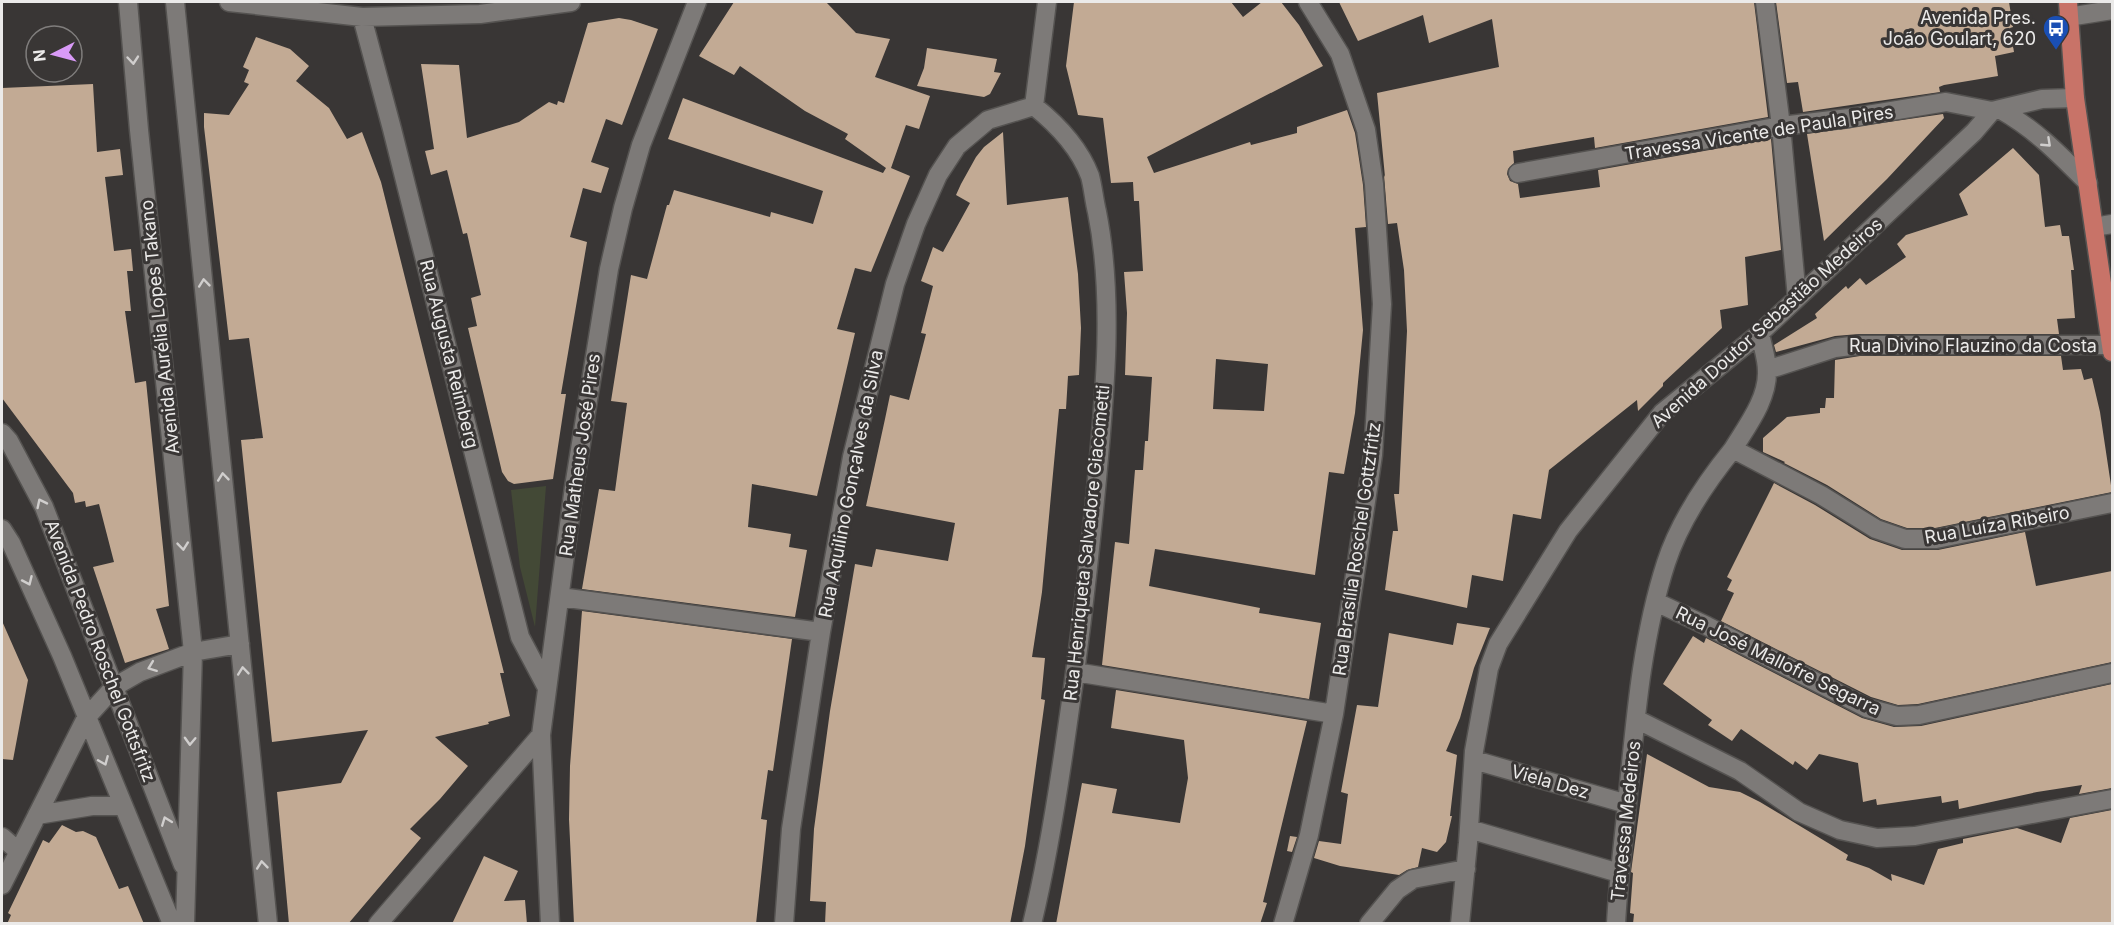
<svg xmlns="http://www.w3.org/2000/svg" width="2114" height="925" viewBox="0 0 2114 925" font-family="Inter,sans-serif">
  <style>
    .green { fill: #434936 }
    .building { fill: #c2aa94; fill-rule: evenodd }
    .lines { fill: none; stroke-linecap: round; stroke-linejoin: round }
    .minor-casing { stroke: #555351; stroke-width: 21 }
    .major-casing { stroke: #555351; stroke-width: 21 }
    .minor { stroke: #7d7a78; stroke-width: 18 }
    .major { stroke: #c87368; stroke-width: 18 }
    .oneway { stroke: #d0cecd }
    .labels { text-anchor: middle; stroke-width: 6; stroke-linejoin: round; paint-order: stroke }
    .poi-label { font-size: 18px; fill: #ebeae9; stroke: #393635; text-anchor: end }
    .street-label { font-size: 18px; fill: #ebeae9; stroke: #393635 }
  </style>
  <rect width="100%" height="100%" fill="#393635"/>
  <path class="green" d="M546,486L535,627L520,567L511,490Z"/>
  <path class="building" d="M734,2H826L856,33L890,39L875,77L930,96L919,129L906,125L891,168L910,176L871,272L855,268L837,329L855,333L817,496L752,484L748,527L791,534L789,547L807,550L795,617L582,589L599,489L615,491L627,403L611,401L631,275L647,279L667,205H669L674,190L770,217L771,212L813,224L823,191L668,139L683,98L883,173L886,168L845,139L848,134L805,111L740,66L734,75L699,56Z
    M1074,2H1231L1243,17L1262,2H1281L1299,25L1323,66L1147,157L1154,173L1250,142L1251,145L1297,133V127L1347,110L1355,133L1363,185L1366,227L1355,228L1363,330L1355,413L1344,474L1329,472L1315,575L1155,549L1149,586L1260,608L1259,613L1321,623L1309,699L1102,665L1115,542L1129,544L1135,470H1143L1145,441H1148L1152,377L1125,375L1127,313L1124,272L1143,271L1139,201H1134L1133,182L1111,183L1103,118L1078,115L1066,66ZM1216,359L1268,364L1264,411L1213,409Z
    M1339,2H1754L1768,117L1595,148L1594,137L1513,151L1514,163L1508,169L1507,174L1510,181L1518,184L1520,198L1600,187L1598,170L1771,139L1781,250L1745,257L1748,305L1720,310L1722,328L1663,383V386L1638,411L1637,400L1549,470L1541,519L1513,514L1503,581L1472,575L1467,608L1385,590L1393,531H1398L1394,494H1399L1407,331L1404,270L1397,223L1388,224L1384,175L1385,177L1377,93L1499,67L1492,19L1429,43L1423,15L1358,41Z
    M1776,2H2009L2013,27L2010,28L2014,52L1995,56L1998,76L1944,85L1939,87L1940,92L1803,112L1798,82L1787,83Z
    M619,18L631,20L658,29L622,125L606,119L591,162L609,168L601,193L583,188L570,237L587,242L561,394H566L553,479L514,484L508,481L502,472L468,328L477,326L471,298L481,295L467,233L463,234L447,170L431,175L425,151L434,149L421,64L459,65L467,138L519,122L549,102L557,105L558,101L564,103L588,23Z
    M256,37L290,49L309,66L296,81L329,108L347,139L362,132L381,182L504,673H500L510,716L488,722L489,724L435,737L468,766L440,799L410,829L421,838L348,924H289L277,792L341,783L368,730L272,742L241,440L263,438L249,338L229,340L204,127V113L229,115L249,84L244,82L249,70L243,67Z
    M927,48L997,59L994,72L1001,73L990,94L984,97L917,86L924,68Z
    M93,84L97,152L120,149L123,175L105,177L114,251L131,249L133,271H127L131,311H125L135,383L146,381L169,606L156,609L169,649L125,663L93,567L114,562L99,504L86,507L85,501L75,503L73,493L2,398V88Z
    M1943,114L1944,118L1887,179L1824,241L1807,134Z
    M1003,132L1007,205L1068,197L1078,274L1081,328L1079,375L1068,376L1066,409H1059L1042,592L1032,657L1045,658L1041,699L1045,700L1025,846L1010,924H825L826,902L810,901L814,829L830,711L855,564L872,567L876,549L948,561L955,523L866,506L885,419L890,395L909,400L926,334L921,333L933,286L921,281L933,247L943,252L970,203L956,195L961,184L976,157L984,147Z
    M2013,148L2039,175L2045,227L2060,225L2062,236H2069L2074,270H2071L2075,318L2057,319L2059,334H1859L1835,336L1776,352L1774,345L1817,318L1815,314L1846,286L1848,289L1860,278L1866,285L1906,257L1897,244L1906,235L1968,215L1959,194Z
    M1860,356H2061L2063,370L2081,369L2084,380L2092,378L2100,412L2112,492L1935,528H1907L1881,519L1827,485L1784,463L1785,462L1763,452V438L1787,417L1820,413V408H1825L1826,398H1834L1835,360Z
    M1774,483L1815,505L1870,539L1902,550H1938L2025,532L2036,586L2112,571V662L1918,704L1898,705L1871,697L1721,621L1734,593L1727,590L1732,580L1727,577Z
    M582,611L792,639L773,771L768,770L761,819L767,820L756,924H574L569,819L570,766Z
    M2,621L28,680L13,760L2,759Z
    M1457,623L1490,628L1474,668L1460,718L1446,751L1457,755L1450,816H1452L1446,842L1437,852L1422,848L1418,867L1407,870L1399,875L1340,866L1314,858L1319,841L1341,844L1348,794L1341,792L1357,705L1378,707L1389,633L1453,645Z
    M1693,636L1704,643L1706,638L1862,718L1894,727L1921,726L2112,684V788L2079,794L2082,785L2037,792L1959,809L1958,800L1942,803L1941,796L1877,805L1876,799L1863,802L1858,763L1819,754L1807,770L1795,761L1793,765L1741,729L1732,741L1708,725L1712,720L1663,684Z
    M1116,690L1307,721L1263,902L1267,903L1260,924H1056L1082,783L1117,789L1112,813L1180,823L1188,778L1184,740L1111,728Z
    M1647,754L1709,787L1740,792L1760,802L1848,855L1846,860L1869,868L1892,881L1891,874L1924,885L1938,849L1963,843V839L2017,828L2061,843L2070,818L2112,810V924H1633L1634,914L1630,913L1633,873L1631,872Z
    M62,825L76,832L83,831L96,837L119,889L128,886L144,924H7L11,915L8,913L43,840L49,843Z
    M1290,836L1297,837L1292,852L1287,851Z
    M484,856L518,871L504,901L525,900L527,924H452Z"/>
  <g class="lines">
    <g class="minor-casing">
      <path id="minor" d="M128,2L139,130L193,652L185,924
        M175,2L268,924
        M229,2L362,17L480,14L571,2
        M1765,2L1781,126L1797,298
        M362,17L392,129L520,637L546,686
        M2068,17L2112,10
        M2001,110C2036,130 2059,154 2088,183
        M1518,173L1781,126L1849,118L1946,102L1992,111L2042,99L2075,98
        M2094,227L2112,224
        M1760,333C1762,345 1767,358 1767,371C1768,399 1747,426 1733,449L1821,495L1876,529L1905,539H1936L2112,503
        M1767,370L1835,348L1859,345H2111
        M2,433L9,441L44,507L183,865
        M2,529L11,543L62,656L172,924
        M560,597L821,632
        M1656,602L1707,626L1867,708L1897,716L1919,715L2112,673
        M1075,672L1334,714
        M1636,719L1740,771L1799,812L1840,830L1877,838L1915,836L2112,799
        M1474,760L1627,804
        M37,815L92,806H122
        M1469,829L1619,873
        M2,837L18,851
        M2,885L86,718L114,687L140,672L193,652L240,644
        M378,924L541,735
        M550,924L541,735L574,487L609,269L623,208L641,145L697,2
        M784,924L791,829L821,632L852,457L895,284L916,224L938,175L957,146L988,120L1034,106
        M1032,924C1047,862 1057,799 1066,736C1079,650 1089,565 1097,479C1105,393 1114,297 1097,212C1094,200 1093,187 1090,176C1079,147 1058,125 1034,106L1047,2
        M1283,924L1309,835L1334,714L1373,455L1382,304L1374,184L1366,130L1340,54L1308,2
        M1369,924L1397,890L1413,879L1466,869
        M1460,924L1468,843L1474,751L1489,668L1498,644L1568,531L1662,413L1760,333L1974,132L1992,111
        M1616,924C1618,884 1623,845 1627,805C1635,724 1641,640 1666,563C1679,523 1707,481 1733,449"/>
    </g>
    <g class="major-casing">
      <path id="major" d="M2068,2L2075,98L2112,352"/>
    </g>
    <use href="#minor" class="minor"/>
    <use href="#major" class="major"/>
  </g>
  <defs><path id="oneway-chevron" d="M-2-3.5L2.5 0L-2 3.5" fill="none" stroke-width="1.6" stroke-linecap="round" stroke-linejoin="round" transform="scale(1.5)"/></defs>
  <g class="oneway">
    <use href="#oneway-chevron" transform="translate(133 60) rotate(85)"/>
    <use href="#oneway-chevron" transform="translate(2047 143) rotate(43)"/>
    <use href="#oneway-chevron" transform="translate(204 283) rotate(-96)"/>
    <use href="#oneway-chevron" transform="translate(223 477) rotate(-96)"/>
    <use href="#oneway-chevron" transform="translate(41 503) rotate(-116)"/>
    <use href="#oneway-chevron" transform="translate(183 546) rotate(84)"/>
    <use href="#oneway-chevron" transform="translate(28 581) rotate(66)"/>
    <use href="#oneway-chevron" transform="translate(152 667) rotate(159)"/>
    <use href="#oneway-chevron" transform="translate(243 671) rotate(-96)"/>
    <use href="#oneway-chevron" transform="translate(190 741) rotate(92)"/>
    <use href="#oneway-chevron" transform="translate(104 761) rotate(67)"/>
    <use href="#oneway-chevron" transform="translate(166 821) rotate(-111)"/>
    <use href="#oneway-chevron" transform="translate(262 865) rotate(-96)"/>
  </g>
  <defs>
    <g id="bus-pin" transform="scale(1.35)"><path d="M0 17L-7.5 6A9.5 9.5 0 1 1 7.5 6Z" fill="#1a4fb4" stroke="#393635"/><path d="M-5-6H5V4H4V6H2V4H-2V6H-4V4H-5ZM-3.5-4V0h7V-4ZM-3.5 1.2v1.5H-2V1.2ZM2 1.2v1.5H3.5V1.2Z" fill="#fff"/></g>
  </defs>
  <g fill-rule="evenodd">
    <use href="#bus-pin" x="2056" y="28"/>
  </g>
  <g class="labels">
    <g class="poi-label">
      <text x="2036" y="24">Avenida Pres.<tspan x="2036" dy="21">João Goulart, 620</tspan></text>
    </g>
    <g class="street-label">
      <text transform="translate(1759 133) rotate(-9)" y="6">Travessa Vicente de Paula Pires</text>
      <text transform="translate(1767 323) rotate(-42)" y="6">Avenida Doutor Sebastião Medeiros</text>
      <text transform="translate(160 327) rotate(-96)" y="6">Avenida Aurélia Lopes Takano</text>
      <text x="1973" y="352">Rua Divino Flauzino da Costa</text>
      <text transform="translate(449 354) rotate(76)" y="6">Rua Augusta Reimberg</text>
      <text transform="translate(580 455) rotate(-82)" y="6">Rua Matheus José Pires</text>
      <text transform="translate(851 484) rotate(-79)" y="6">Rua Aquilino Gonçalves da Silva</text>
      <text transform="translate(1997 525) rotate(-10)" y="6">Rua Luíza Ribeiro</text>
      <text transform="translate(1087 543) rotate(-84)" y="6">Rua Henriqueta Salvadore Giacometti</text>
      <text transform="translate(1357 549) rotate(-82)" y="6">Rua Brasília Roschel Gottzfritz</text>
      <text transform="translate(100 651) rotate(69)" y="6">Avenida Pedro Roschel Gottsfritz</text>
      <text transform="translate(1778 661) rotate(26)" y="6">Rua José Mallofre Segarra</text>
      <text transform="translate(1550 782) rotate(16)" y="6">Viela Dez</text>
      <text transform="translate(1626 821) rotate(-84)" y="6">Travessa Medeiros</text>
    </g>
  </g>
  <rect width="2114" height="925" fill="none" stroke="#ebeae9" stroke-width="6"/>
  <g transform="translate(54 54) rotate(264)"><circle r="28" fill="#393635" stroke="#807e7d" stroke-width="1.5"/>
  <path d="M0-4.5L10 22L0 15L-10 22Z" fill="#d99af7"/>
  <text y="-9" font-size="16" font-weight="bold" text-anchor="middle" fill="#ebeae9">N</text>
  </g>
</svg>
